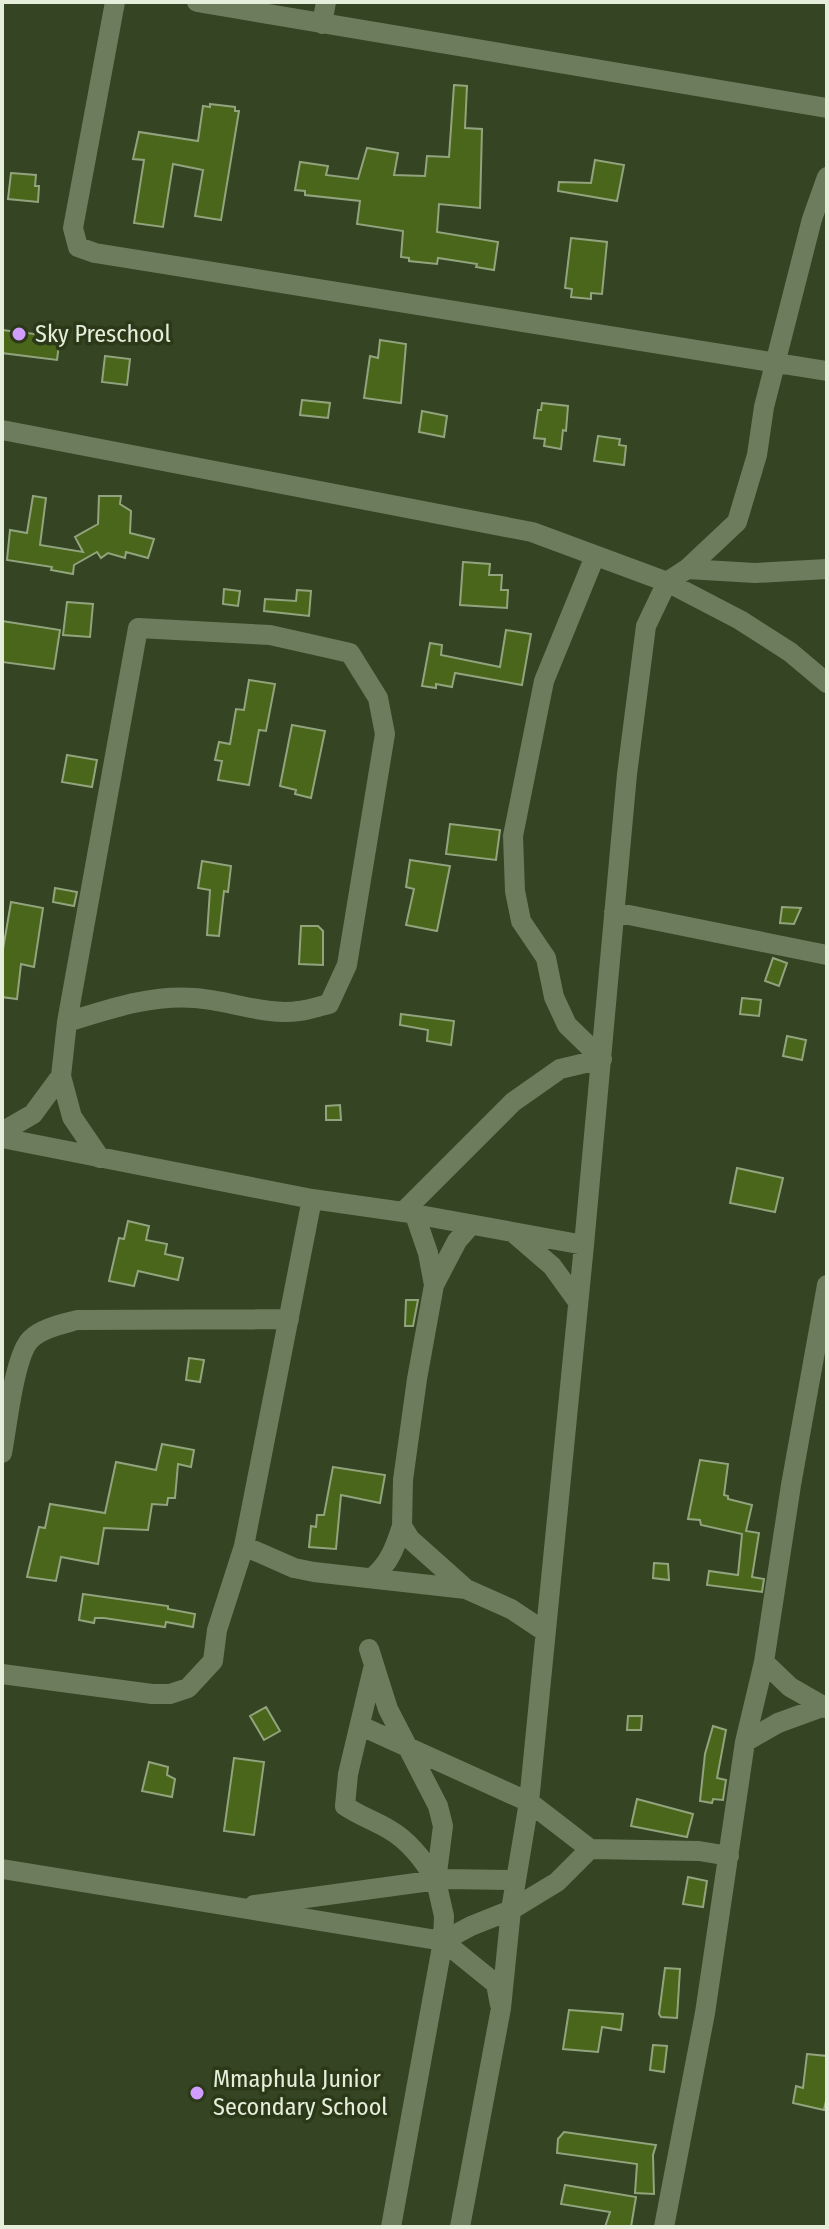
<svg xmlns="http://www.w3.org/2000/svg" width="829" height="2229" viewBox="0 0 829 2229" font-family="'Fira Sans Condensed',sans-serif">
  <style>
    .building { fill: #49661b; stroke: #92a47e; stroke-width: 2 }
    .lines { fill: none; stroke-linecap: round; stroke-linejoin: round }
    .minor { stroke: #6e7c5e; stroke-width: 20 }
    .poi-dot { fill: #d19dfe; stroke: #2b3918; stroke-width: 3 }
    .labels { text-anchor: middle; stroke-width: 7; stroke-linejoin: round; paint-order: stroke }
    .poi-label { font-size: 24px; fill: #e4eeda; stroke: #2b3918; text-anchor: start }
  </style>
  <rect width="100%" height="100%" fill="#354422"/>
  <path class="building" d="M454,85L467,86L465,128L482,129L480,208L439,204L437,232L498,242L494,270L476,267L477,264L438,258L437,264L409,261V258L401,257L403,231L357,224L360,201L305,195V191L295,190L300,162L328,166L326,175L358,179L367,148L398,153L394,175L425,176L427,156L449,157Z
    M210,104L235,107V111H239L221,220L195,216L203,170L173,164L163,227L134,223L144,160L133,159L139,132L198,141L203,106L210,107Z
    M595,160L624,165L617,201L558,191L559,182L591,183Z
    M11,173L36,175L35,186H39L38,202L8,199Z
    M571,238L607,242L602,294L591,293V299L571,297L572,289L565,288Z
    M2,330L60,337L57,360L2,353Z
    M380,340L406,344L401,403L364,398L370,356L378,358Z
    M105,356L130,359L127,385L102,382Z
    M302,400L330,403L328,418L300,415Z
    M542,403L568,406L566,431L563,430L561,449L544,446L545,439L534,438L538,410H541Z
    M422,411L447,416L444,437L419,432Z
    M598,436L620,439L619,445L626,446L624,465L594,461Z
    M33,496L46,498L40,545L83,552L75,537L98,524L99,496H121L120,504L131,511L130,533L154,539L148,558L126,552L125,558L108,553L101,558L97,552L74,565L73,574L51,570L52,567L7,560L10,530L27,533Z
    M463,562L490,564L489,575H502L501,590H508L507,608L460,605Z
    M224,589L240,591L238,606L223,604Z
    M297,590L311,591L309,616L264,611L265,599L296,601Z
    M67,602L93,604L90,637L63,635Z
    M2,621L60,630L54,669L2,662Z
    M506,630L531,634L522,685L455,673L452,687L436,684V688L422,686L430,643L442,645L441,655L500,667Z
    M249,680L275,684L266,731L259,730L249,785L218,780L222,761L215,760L219,742L230,744L236,709L244,710Z
    M292,725L325,731L311,798L295,794L296,790L280,786Z
    M67,755L97,760L92,787L62,782Z
    M450,824L500,830L496,860L446,854Z
    M410,860L450,866L437,931L406,925L414,889L406,887Z
    M202,861L231,866L228,892L224,891L219,936L207,935L210,890L198,888Z
    M55,888L77,892L74,906L53,902Z
    M11,902L43,908L34,967L21,964L17,999L2,997V955Z
    M782,907L801,908L794,924L780,923Z
    M301,926H318L323,931V965L299,964Z
    M773,958L787,963L779,986L765,981Z
    M742,998L761,1000L759,1016L740,1014Z
    M401,1014L454,1021L451,1045L427,1041L428,1030L400,1025Z
    M787,1036L806,1040L802,1060L783,1056Z
    M340,1105L341,1120H326V1106Z
    M737,1168L783,1178L775,1212L730,1203Z
    M128,1221L149,1226L146,1240L167,1244L165,1254L183,1258L178,1280L138,1271L134,1286L109,1281L119,1238L124,1239Z
    M406,1300H418L413,1326H405Z
    M189,1358L204,1360L200,1382L186,1380Z
    M162,1444L194,1450L191,1467L178,1464L175,1498H168L167,1505L152,1504L148,1530L104,1528L98,1564L61,1557L56,1581L27,1577L39,1527L45,1528L50,1504L105,1513L116,1462L156,1470Z
    M700,1460L728,1464L724,1495L728,1496V1499L752,1505L746,1531L759,1533L752,1577L764,1579L762,1592L707,1585L709,1571L738,1575L742,1534L701,1525L700,1520L688,1519Z
    M333,1467L385,1475L380,1503L341,1495L336,1549L309,1547L311,1526L316,1527L317,1515H324Z
    M654,1563L668,1564L669,1580L653,1578Z
    M83,1594L168,1606V1609L195,1614L193,1627L166,1622L165,1627L104,1618H95L94,1623L79,1620Z
    M266,1707L280,1731L264,1740L250,1716Z
    M628,1716H642L641,1730H627Z
    M713,1726L726,1730L717,1778L726,1780L723,1800L713,1799L712,1803L700,1801L705,1754Z
    M234,1758L264,1762L254,1835L224,1831Z
    M149,1762L168,1767L167,1775L175,1779L172,1797L142,1791Z
    M637,1799L693,1814L687,1837L631,1826Z
    M688,1877L707,1881L703,1907L683,1904Z
    M665,1968L680,1969L677,2018L661,2017L659,2014Z
    M569,2010L623,2014L621,2030L602,2027L598,2052L563,2049Z
    M653,2045L667,2046L664,2072L650,2070Z
    M807,2054L827,2056V2096L824,2110L793,2103L796,2086L803,2088Z
    M564,2132L656,2145L653,2155L654,2194L635,2193L637,2164L557,2153L558,2139Z
    M565,2185L636,2197L631,2227H605L610,2212L561,2204Z"/>
  <g class="lines">
    <path class="minor" d="M115,2L73,228L78,247L95,253L827,371
      M197,2L827,108
      M322,24L326,2
      M2,430L532,532L667,582L740,620L790,652L827,683
      M595,556L544,681L513,836L515,891L521,921L546,958L554,997L567,1025L602,1059
      M687,569L755,573L827,569
      M614,912L827,955
      M67,1022C110,1009 149,995 194,998C229,1000 265,1016 299,1011C309,1010 320,1006 329,1004L347,965L385,734L378,698L350,653L270,635L138,628L67,1022L61,1076L72,1117L100,1158
      M2,1132L33,1114L61,1076
      M2,1138L312,1199L403,1212L584,1245L529,1802L511,1910L501,2008L460,2227
      M403,1212L513,1102L560,1069L602,1059
      M415,1215L428,1253L434,1285L417,1379L403,1480L402,1526L410,1539L466,1589
      M516,1235L552,1266L578,1302
      M584,1245L627,774L646,626L667,582L687,569L737,522L757,455L764,407L812,219L827,177
      M434,1285L457,1241L471,1225
      M2,1453C7,1428 14,1355 31,1339C42,1328 63,1324 77,1320L289,1319
      M244,1546L294,1568L314,1572L466,1589L511,1609L544,1631
      M372,1578C390,1563 395,1547 402,1526
      M369,1649L388,1709L438,1806L443,1826L436,1881L444,1916L443,1941L391,2227
      M764,1662L790,1687L827,1708
      M373,1669L348,1774L345,1806C360,1816 375,1821 390,1830C409,1841 425,1862 436,1881
      M2,1674L152,1694H170L188,1688L213,1661L217,1630L244,1546L312,1199
      M361,1726L529,1802L590,1849L699,1851L729,1856
      M745,1742L778,1723L822,1707
      M2,1869L443,1941L496,1984L500,2005
      M254,1905L445,1879L516,1880
      M443,1941L471,1926L511,1910L557,1882L590,1849
      M664,2227L705,2013L745,1742L764,1662L791,1485L827,1285"/>
  </g>
  <g class="poi-dot">
    <circle cx="19" cy="334" r="8"/>
    <circle cx="197" cy="2093" r="8"/>
  </g>
  <g class="labels">
    <g class="poi-label">
      <text x="35" y="342">Sky Preschool</text>
      <text x="213" y="2087">Mmaphula Junior<tspan x="213" dy="28">Secondary School</tspan></text>
    </g>
  </g>
  <rect width="829" height="2229" fill="none" stroke="#e4eeda" stroke-width="8"/>
</svg>
